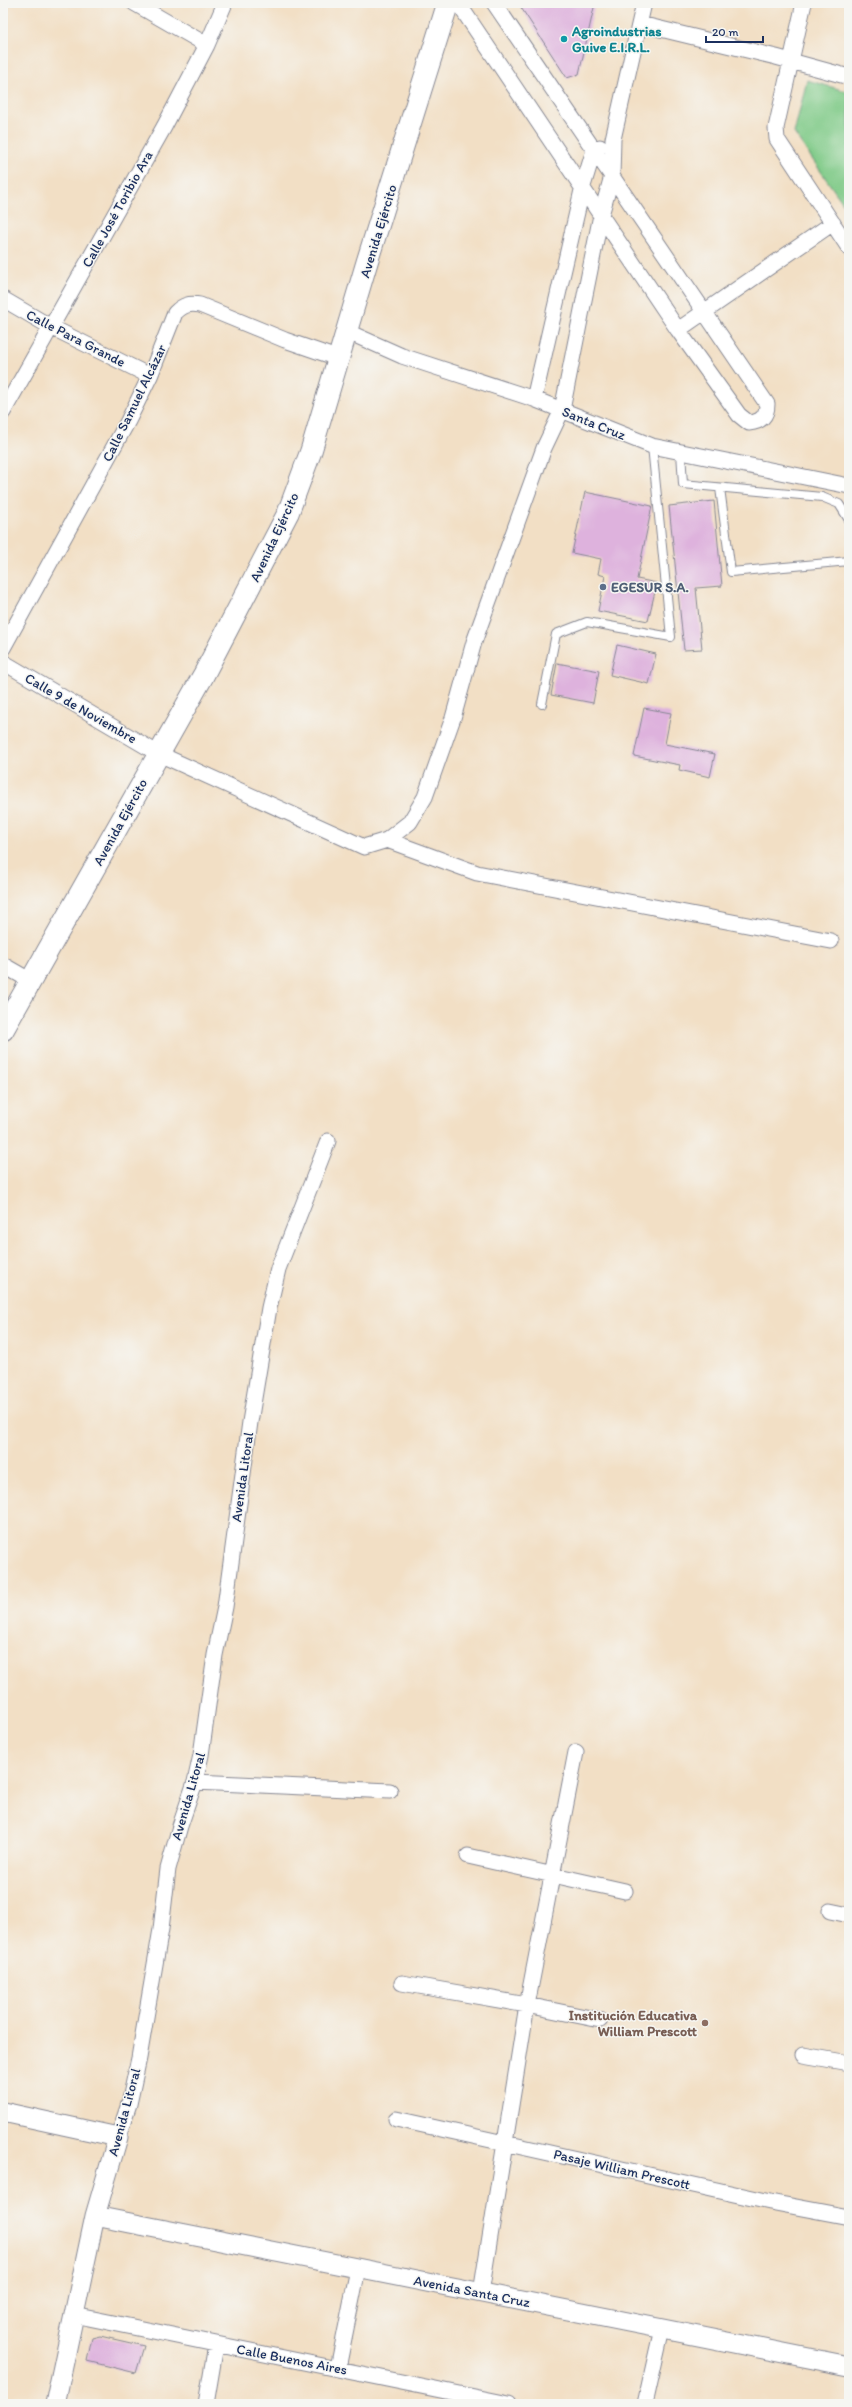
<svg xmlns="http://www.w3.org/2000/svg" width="852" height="2407" viewBox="0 0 852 2407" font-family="Itim,sans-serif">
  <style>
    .green { fill: #80ca88; stroke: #4e7c73 }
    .building { fill: #deb2dd }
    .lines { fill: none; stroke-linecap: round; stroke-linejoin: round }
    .service-casing { stroke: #868792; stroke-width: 10 }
    .minor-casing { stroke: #868792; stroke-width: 17 }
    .tertiary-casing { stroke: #868792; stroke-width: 21 }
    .secondary-casing { stroke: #868792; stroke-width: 23 }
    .service { stroke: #fff; stroke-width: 8 }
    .minor { stroke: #fff; stroke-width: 15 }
    .tertiary { stroke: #fff; stroke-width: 19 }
    .secondary { stroke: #fff; stroke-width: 21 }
    .culture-dot { fill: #0f9aa8; stroke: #f6f6f2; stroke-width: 1.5 }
    .service-dot { fill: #5c6f8a; stroke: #f6f6f2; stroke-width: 1.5 }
    .education-dot { fill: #8d6e63; stroke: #f6f6f2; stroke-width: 1.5 }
    .labels { text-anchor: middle; stroke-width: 3; stroke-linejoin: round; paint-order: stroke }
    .culture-label { font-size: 14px; font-weight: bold; fill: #0d838f; stroke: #f6f6f2; text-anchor: start }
    .street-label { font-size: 14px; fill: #1b2f5e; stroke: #f6f6f2 }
    .service-label { font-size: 14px; font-weight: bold; fill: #4e5e75; stroke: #f6f6f2; text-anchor: start }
    .education-label { font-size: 14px; font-weight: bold; fill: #785e54; stroke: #f6f6f2; text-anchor: end }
  </style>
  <rect width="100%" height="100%" fill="#f6f6f2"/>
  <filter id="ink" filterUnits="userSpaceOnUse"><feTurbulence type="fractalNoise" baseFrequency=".025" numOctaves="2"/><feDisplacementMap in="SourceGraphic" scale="8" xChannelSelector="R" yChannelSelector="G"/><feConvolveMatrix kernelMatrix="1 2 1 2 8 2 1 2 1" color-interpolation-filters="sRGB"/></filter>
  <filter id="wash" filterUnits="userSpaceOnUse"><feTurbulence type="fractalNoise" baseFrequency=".012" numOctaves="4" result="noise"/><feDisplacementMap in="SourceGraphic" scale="16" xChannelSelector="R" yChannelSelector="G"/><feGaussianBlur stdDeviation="0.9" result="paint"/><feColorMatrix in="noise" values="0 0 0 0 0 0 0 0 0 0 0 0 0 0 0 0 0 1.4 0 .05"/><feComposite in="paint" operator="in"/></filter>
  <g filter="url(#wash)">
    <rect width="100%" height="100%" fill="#f2dfc5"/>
    <path class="green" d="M807,80L849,92V212L794,133Z"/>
    <g id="blocks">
      <path class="building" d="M518,3H595L579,74L567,78Z
        M585,492L652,506L637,579L657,583L648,621L598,611L605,576L598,574L601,559L572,553Z
        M714,501L722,586L696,588L702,649L684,650L669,506Z
        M617,645L656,654L649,684L610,675Z
        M557,663L599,671L593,703L551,695Z
        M644,708L671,713L665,744L715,754L710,777L679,770L680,765L634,756Z
        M100,2336L144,2346L136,2373L87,2361L92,2338Z"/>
    </g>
  </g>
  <g filter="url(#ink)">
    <use href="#blocks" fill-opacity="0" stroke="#868792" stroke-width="1"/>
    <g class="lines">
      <g class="service-casing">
        <path id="service" d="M681,452L683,484L822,497L839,504L849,520
          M720,488L731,572L849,561
          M542,704L556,634L587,622L671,637L652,446"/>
      </g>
      <g class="minor-casing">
        <path id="minor" d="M134,3L207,45
          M458,3L678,330L739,415L749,423C761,422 767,416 767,404L494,3
          M804,3L776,128L777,139L849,248
          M640,24L776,57L849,77
          M3,299L51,327L150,376
          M678,330L833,223
          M348,332L402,356L534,399L652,446L849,486
          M534,399L583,186L594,150L600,147
          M3,412L164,127L207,45L225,3
          M3,648L128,421L150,376L175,313C183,305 189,303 200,305L285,340L340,359
          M3,662L159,754L364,847L387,840L410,822L425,797L453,718L474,642L544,448L562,410L601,215L612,176L613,139L644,3
          M387,840L477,873L831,941
          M3,965L31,981
          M195,1782L390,1791
          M468,1856L625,1891
          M830,1911L849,1915
          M402,1983L527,2005L600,2020
          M803,2055L849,2063
          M396,2119L770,2202L849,2217
          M118,2137L129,2104L139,2058L161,1929L168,1869L180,1826L195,1782L201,1755L215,1655L225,1607L250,1422L269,1308L278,1269L328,1141
          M481,2293L527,2005L576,1752
          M74,2315L509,2404
          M338,2368L358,2269
          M206,2404L216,2345
          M645,2404L662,2329"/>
      </g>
      <g class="tertiary-casing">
        <path id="tertiary" d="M3,2112L118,2137L95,2216L55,2404
          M95,2216L849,2366"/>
      </g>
      <g class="secondary-casing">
        <path id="secondary" d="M3,1030L203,676L288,513L311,451L367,262L448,3"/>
      </g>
      <use href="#service" class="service"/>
      <use href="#minor" class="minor"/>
      <use href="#tertiary" class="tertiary"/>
      <use href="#secondary" class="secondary"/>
    </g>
  </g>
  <circle class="culture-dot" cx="564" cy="39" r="4"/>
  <circle class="service-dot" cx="603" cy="587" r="4"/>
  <circle class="education-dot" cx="705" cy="2023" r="4"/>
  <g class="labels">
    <g class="culture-label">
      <text x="572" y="36">Agroindustrias<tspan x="572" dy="16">Guive E.I.R.L.</tspan></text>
    </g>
    <g class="street-label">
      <text transform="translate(117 209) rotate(-61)" y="5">Calle José Toribio Ara</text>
      <text transform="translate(378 231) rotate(-73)" y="5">Avenida Ejército</text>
      <text transform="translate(76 338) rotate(27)" y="5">Calle Para Grande</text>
      <text transform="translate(134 403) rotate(-64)" y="5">Calle Samuel Alcázar</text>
      <text transform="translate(594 423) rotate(22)" y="5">Santa Cruz</text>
      <text transform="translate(274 537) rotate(-65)" y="5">Avenida Ejército</text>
      <text transform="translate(81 708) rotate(30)" y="5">Calle 9 de Noviembre</text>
      <text transform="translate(120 822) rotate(-61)" y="5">Avenida Ejército</text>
      <text transform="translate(242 1477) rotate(-82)" y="5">Avenida Litoral</text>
      <text transform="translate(188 1796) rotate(-74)" y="5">Avenida Litoral</text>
      <text transform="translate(124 2112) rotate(-75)" y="5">Avenida Litoral</text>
      <text transform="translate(622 2169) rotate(13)" y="5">Pasaje William Prescott</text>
      <text transform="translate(472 2291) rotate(11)" y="5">Avenida Santa Cruz</text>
      <text transform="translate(292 2359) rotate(11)" y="5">Calle Buenos Aires</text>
    </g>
    <g class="service-label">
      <text x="611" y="592">EGESUR S.A.</text>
    </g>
    <g class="education-label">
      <text x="697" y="2020">Institución Educativa<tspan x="697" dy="16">William Prescott</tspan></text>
    </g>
  </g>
  <rect width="852" height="2407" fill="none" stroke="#f6f6f2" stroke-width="16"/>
  <path d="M706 36v6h57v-6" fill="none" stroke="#1b2f5e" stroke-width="2"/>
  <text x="712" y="36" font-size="12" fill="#1b2f5e" stroke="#f6f6f2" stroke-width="3" paint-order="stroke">20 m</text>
</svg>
